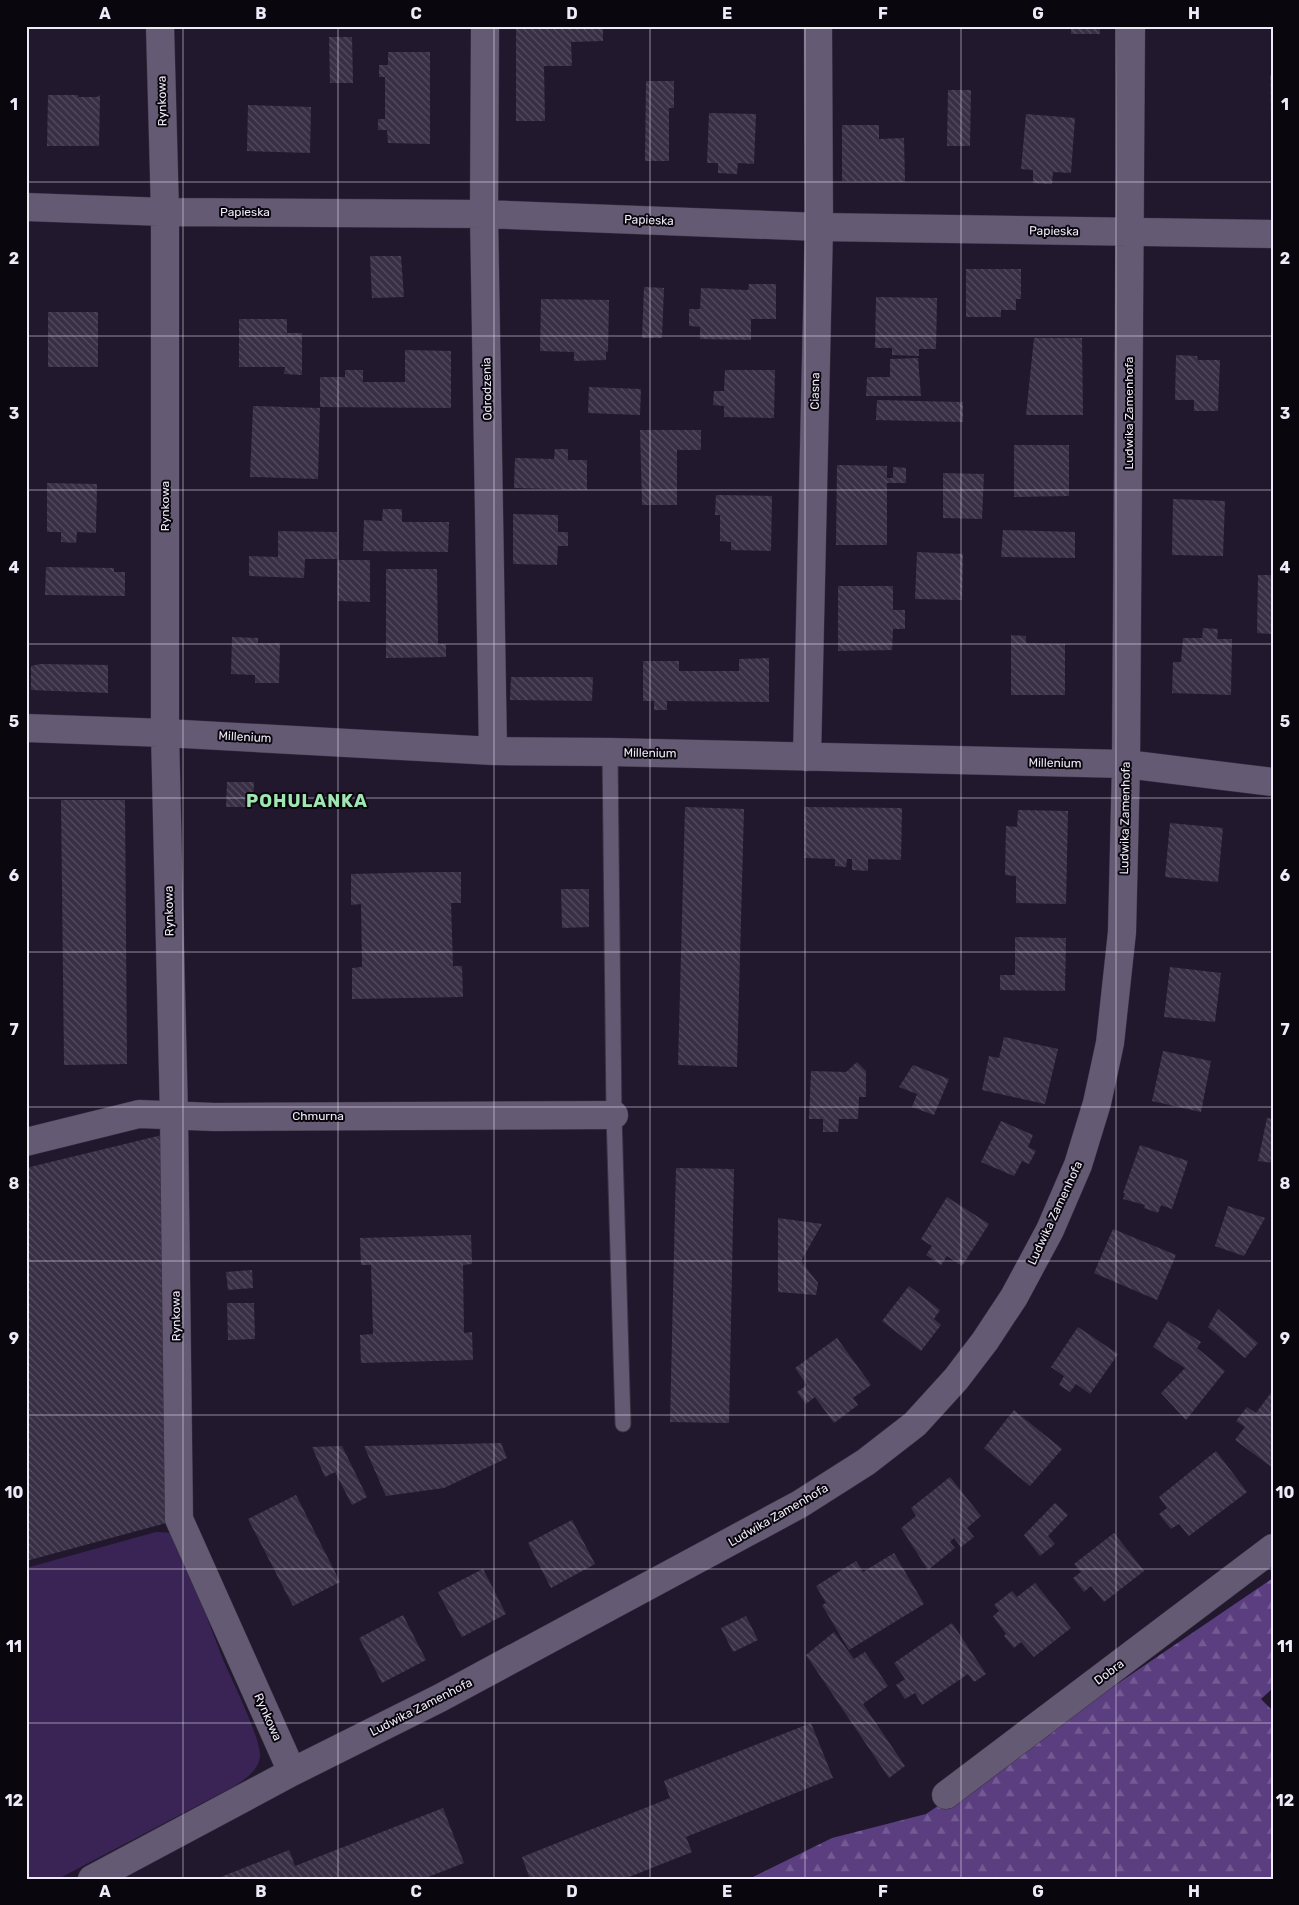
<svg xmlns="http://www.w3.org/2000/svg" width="1299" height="1905" viewBox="0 0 1299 1905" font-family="Rubik,sans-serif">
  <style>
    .grass { fill: #3a2455 }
    .forest { fill: url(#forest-firs) }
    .building { fill: url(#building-back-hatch) }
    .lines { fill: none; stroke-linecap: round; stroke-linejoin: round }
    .service-casing { stroke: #383242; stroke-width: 17 }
    .minor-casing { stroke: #383242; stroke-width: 29 }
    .service { stroke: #645a73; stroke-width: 15 }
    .minor { stroke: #645a73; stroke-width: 28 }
    .grid { fill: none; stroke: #efeaf8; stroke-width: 1; stroke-opacity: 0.55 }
    .labels { text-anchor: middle; stroke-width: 4; stroke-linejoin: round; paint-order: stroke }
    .street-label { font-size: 12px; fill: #efeaf8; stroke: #09060e }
    .district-label { font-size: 18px; font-weight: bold; letter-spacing: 1px; fill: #9fe6b3; stroke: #09060e }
    .neatline { fill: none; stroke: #efeaf8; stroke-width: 2 }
    .grid-label { font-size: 16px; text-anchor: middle; font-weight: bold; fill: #efeaf8 }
  </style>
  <defs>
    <pattern id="forest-firs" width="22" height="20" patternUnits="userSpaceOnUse" patternTransform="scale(1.25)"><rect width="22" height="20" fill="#5b3e80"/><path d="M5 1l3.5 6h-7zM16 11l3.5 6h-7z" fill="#735a93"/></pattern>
    <pattern id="building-back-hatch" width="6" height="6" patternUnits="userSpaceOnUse" patternTransform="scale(1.25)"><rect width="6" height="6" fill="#382f45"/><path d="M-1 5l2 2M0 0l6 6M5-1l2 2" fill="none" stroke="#554d61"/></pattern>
  </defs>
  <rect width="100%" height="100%" fill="#21182d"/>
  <path class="grass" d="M156,1532L176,1533C192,1576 207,1619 224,1662C232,1680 262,1741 260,1757C258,1771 244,1780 233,1787L58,1879H26V1568Z"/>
  <path class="forest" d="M1273,1578V1688L1261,1699L1273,1711V1879H749L832,1838L926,1814Z"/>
  <path class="building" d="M516,26H603V41L571,42L572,66H544L545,121H516Z
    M1071,26H1100V34H1071Z
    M1167,26H1220V29L1167,28Z
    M1240,26H1273V28H1240Z
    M329,37H352L353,83H330Z
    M388,52H430V144L388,143L387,130H378V119H385V77H379V65H388Z
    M1270,75H1273V126H1271Z
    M646,81H674V108H669V161H645Z
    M948,90H971L970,146H947Z
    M48,95H78V97H97L100,95L99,146H47Z
    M248,105L311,107L310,153L247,151Z
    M709,113L756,114L754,164L738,163L737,174L718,173V163H707Z
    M1026,114L1075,118L1071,173L1053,172L1052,184L1033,183V170L1021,169Z
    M842,125H879V139L904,138L905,182L842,181Z
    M370,256H401L404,297L372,298Z
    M966,269H1021V299H1016V310H1001V317H966Z
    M749,284H776V319H751V340L700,339V327L689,326V309H700L701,288L748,290Z
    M644,287L664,288L662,338H642Z
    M876,297L937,298L936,349H919V356L892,355V348H875Z
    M541,299L609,300L608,352L606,351V360L574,361V352L540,351Z
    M48,312H98V367H48Z
    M239,319H287V333H302V375L284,374L285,367H239Z
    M1034,338H1082L1083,415H1026Z
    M405,350L451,351V408L320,407V377H345V370H363V382H405Z
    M1176,355L1197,356L1198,360H1220L1218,411H1194V400H1175Z
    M918,358L921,396H866L867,377H890V359Z
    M725,370H775L774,418L724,417V406L713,405L714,391H724Z
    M589,387L641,389L640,415L588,413Z
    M877,400L963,402V422L876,420Z
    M253,406L320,408L318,479L250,477Z
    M640,430H701V450H677V505H642Z
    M1014,445H1069V496L1014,497Z
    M555,449H568V460H587V490L514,488L515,458L554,459Z
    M837,465L887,466V478H893V467L906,468V483H887V545H836Z
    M943,473L984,474L982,519L943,518Z
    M47,483L97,484L96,533L77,532L76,543L61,542V532H47Z
    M716,495L772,496L771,551L731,550V542L720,541V515H715Z
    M1173,499L1225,501L1223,556L1172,555Z
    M383,509H402V522H449L448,552L363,551L364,520L382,521Z
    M513,514L558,515V532H568V546H558L557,565L513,564Z
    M1003,530L1075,532V558L1001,557Z
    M278,531L337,532V559H305L304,578L249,576V556L278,557Z
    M917,552L963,554L962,600L915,599Z
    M338,560H370V602L338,601Z
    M46,567L114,568V572H125V596L45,595Z
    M386,569H437L438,644H446V657L386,658Z
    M1258,575H1273V634L1257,633Z
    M838,586H893V610H905V629H893L892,650L838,651Z
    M1203,628L1218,629L1217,639H1232L1231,695L1172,693L1173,662H1181L1183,638H1202Z
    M1011,635L1026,636V643L1065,644V695H1011Z
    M232,637L258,638V643H280L279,683H255V675L231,674Z
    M769,658V702L667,701V710H654V701H643V661H679V671H739V659Z
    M40,664L108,665V693L31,690V666Z
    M511,677H593L592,701L510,700Z
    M227,782H254L253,807H226Z
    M61,800H125L127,1064L64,1065Z
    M685,807L744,809L737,1067L678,1065Z
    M804,807L902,808L901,860L868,859V871L852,870V859H847L846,867L835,866V859L804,858Z
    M1018,810L1068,811L1066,904L1016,903V876L1005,875L1006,826L1017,827Z
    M1170,823L1223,828L1218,882L1165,877Z
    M433,872H461V903H451L453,966H462L463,997L352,999V968L362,967L361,904L351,905V874Z
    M561,889H589V927L562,928Z
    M1015,937L1066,938L1065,991L1000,990V975H1015Z
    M1170,967L1221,973L1215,1022L1164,1017Z
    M1004,1037L1058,1049L1045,1104L982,1090L989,1056L999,1058Z
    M1163,1051L1211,1061L1201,1112L1152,1101Z
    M857,1062L866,1071V1097H859L858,1119H839L838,1132H823V1119H809L811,1071L846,1072Z
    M913,1065L949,1079L934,1115L912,1107L917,1094L899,1087Z
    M1267,1118L1273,1119V1163L1258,1161Z
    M1001,1121L1033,1135L1028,1147L1036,1151L1029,1164L1022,1161L1014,1176L981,1162Z
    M162,1135L170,1522L26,1561V1168Z
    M1140,1145L1188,1161L1172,1209L1161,1205L1158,1213L1144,1208L1145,1205L1123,1199L1125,1193H1123Z
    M676,1168L734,1169L729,1423L670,1422Z
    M947,1197L989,1224L962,1266L947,1256L941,1265L926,1255L932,1246L921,1239Z
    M1228,1206L1265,1218L1244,1256L1215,1246Z
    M778,1218L822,1224L801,1261L818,1283L816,1295L778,1292Z
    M1113,1229L1176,1255L1157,1300L1094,1273Z
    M471,1235L472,1264L463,1265L464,1333L472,1332L473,1360L361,1363L360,1335L373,1334L371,1265H361L360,1238Z
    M252,1270L253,1288L228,1290L226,1272Z
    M909,1286L940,1310L934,1319L941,1325L921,1351L882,1321Z
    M227,1303H254L255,1339L228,1340Z
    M1218,1309L1258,1343L1245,1358L1208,1327Z
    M1168,1321L1201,1342L1197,1348L1225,1371L1186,1420L1161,1393L1185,1368L1153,1347Z
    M1078,1327L1118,1354L1090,1394L1076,1384L1070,1392L1059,1385L1064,1376L1051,1367Z
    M837,1338L871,1385L853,1398L858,1405L834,1423L815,1397L806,1404L797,1392L807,1385L795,1368Z
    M1273,1390V1468L1235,1440L1245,1427L1236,1421L1247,1407L1256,1413Z
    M1014,1410L1062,1449L1030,1486L984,1448Z
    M501,1443L507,1458L444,1488L386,1496L364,1446Z
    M342,1446L367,1497L352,1505L335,1472L325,1477L312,1447Z
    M1216,1451L1247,1492L1189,1536L1179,1524L1171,1529L1159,1514L1167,1508L1159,1497Z
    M950,1477L981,1516L967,1528L974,1537L961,1547L954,1538L950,1542L955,1548L928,1570L901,1528L916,1516L911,1508Z
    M296,1495L340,1582L293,1606L248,1519Z
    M1055,1503L1068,1515L1048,1536L1055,1544L1040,1556L1024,1535Z
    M572,1520L595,1564L551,1588L528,1543Z
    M1114,1533L1144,1571L1104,1602L1091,1586L1084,1592L1073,1578L1081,1572L1074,1564Z
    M894,1553L924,1604L849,1650L822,1605L826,1603L816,1586L856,1561L863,1572Z
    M483,1569L506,1614L462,1637L438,1592Z
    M1035,1583L1071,1628L1034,1657L1021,1642L1014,1648L1004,1636L1006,1634L993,1616L999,1611L994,1605L1012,1591L1017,1597Z
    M403,1615L426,1660L382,1683L359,1638Z
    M746,1616L758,1640L733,1652L721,1628Z
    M952,1623L986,1674L974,1682L968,1674L922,1705L915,1693L905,1699L896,1685L905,1679L894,1663Z
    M834,1632L854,1659L865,1652L888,1686L863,1704L905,1766L889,1778L806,1655Z
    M811,1723L833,1778L686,1837L692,1852L624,1879H530L522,1857L670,1798L664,1781Z
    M443,1808L464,1863L423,1879H216L289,1850L295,1866Z"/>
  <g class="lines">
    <g class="service-casing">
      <path id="service" d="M610,752L614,1115L623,1424"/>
    </g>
    <g class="minor-casing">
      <path id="minor" d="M160,26L165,212V733L174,1116L179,1519L292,1772
        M485,26L484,214L493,751
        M26,207L165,212L484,214L819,227L1273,234
        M26,728L165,733L493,751L610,752L1126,764L1273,782
        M807,757L819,227L818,26
        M26,1142L139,1114L214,1117L614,1115
        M946,1795L1273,1548
        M92,1879L292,1772L440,1698L800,1504L866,1462L915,1424L956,1379L985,1341L1014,1297L1050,1230L1078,1165L1097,1103L1110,1043L1122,932L1126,764L1131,26"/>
    </g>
    <use href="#service" class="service"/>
    <use href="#minor" class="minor"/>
  </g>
  <path class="grid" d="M183,26V1879M338,26V1879M494,26V1879M650,26V1879M805,26V1879M961,26V1879M1116,26V1879M26,182H1273M26,336H1273M26,490H1273M26,644H1273M26,798H1273M26,952H1273M26,1107H1273M26,1261H1273M26,1415H1273M26,1569H1273M26,1723H1273"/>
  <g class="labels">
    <g class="street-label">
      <text transform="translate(162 101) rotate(-91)" y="4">Rynkowa</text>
      <text x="245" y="216">Papieska</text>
      <text transform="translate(649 220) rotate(2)" y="4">Papieska</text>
      <text transform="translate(1054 231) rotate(1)" y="4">Papieska</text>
      <text transform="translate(487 389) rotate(-91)" y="4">Odrodzenia</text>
      <text transform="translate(815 391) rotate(-89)" y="4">Ciasna</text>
      <text transform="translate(1129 413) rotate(-90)" y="4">Ludwika Zamenhofa</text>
      <text transform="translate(165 506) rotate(-90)" y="4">Rynkowa</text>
      <text transform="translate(245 737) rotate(3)" y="4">Millenium</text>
      <text transform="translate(650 753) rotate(1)" y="4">Millenium</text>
      <text transform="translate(1055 763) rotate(1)" y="4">Millenium</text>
      <text transform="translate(1125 818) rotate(-89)" y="4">Ludwika Zamenhofa</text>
      <text transform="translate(169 911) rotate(-91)" y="4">Rynkowa</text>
      <text x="318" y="1120">Chmurna</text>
      <text transform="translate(1055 1213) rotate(-65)" y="4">Ludwika Zamenhofa</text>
      <text transform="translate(176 1316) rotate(-91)" y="4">Rynkowa</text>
      <text transform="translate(778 1515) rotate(-30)" y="4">Ludwika Zamenhofa</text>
      <text transform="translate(1109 1672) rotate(-37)" y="4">Dobra</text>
      <text transform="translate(421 1707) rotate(-27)" y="4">Ludwika Zamenhofa</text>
      <text transform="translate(268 1717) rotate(66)" y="4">Rynkowa</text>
    </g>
    <g class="district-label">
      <text x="307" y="807">POHULANKA</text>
    </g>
  </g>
  <rect width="1299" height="1905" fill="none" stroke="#09060e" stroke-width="55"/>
  <rect x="28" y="28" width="1244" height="1850" class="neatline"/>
  <g class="grid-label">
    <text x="105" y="19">A</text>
    <text x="261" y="19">B</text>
    <text x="416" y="19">C</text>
    <text x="572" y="19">D</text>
    <text x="727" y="19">E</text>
    <text x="883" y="19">F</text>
    <text x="1038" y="19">G</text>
    <text x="1194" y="19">H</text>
    <text x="14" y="110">1</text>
    <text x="1285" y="110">1</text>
    <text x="14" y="264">2</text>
    <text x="1285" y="264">2</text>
    <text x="14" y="419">3</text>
    <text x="1285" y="419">3</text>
    <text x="14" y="573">4</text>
    <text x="1285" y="573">4</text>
    <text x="14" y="727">5</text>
    <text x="1285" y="727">5</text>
    <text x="14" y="881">6</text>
    <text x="1285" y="881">6</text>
    <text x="14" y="1035">7</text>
    <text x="1285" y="1035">7</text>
    <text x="14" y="1189">8</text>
    <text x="1285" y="1189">8</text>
    <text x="14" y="1344">9</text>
    <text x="1285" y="1344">9</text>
    <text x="14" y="1498">10</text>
    <text x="1285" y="1498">10</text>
    <text x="14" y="1652">11</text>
    <text x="1285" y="1652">11</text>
    <text x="14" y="1806">12</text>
    <text x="1285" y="1806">12</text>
    <text x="105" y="1897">A</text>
    <text x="261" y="1897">B</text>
    <text x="416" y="1897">C</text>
    <text x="572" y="1897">D</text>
    <text x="727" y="1897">E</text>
    <text x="883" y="1897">F</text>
    <text x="1038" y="1897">G</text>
    <text x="1194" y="1897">H</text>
  </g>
</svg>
